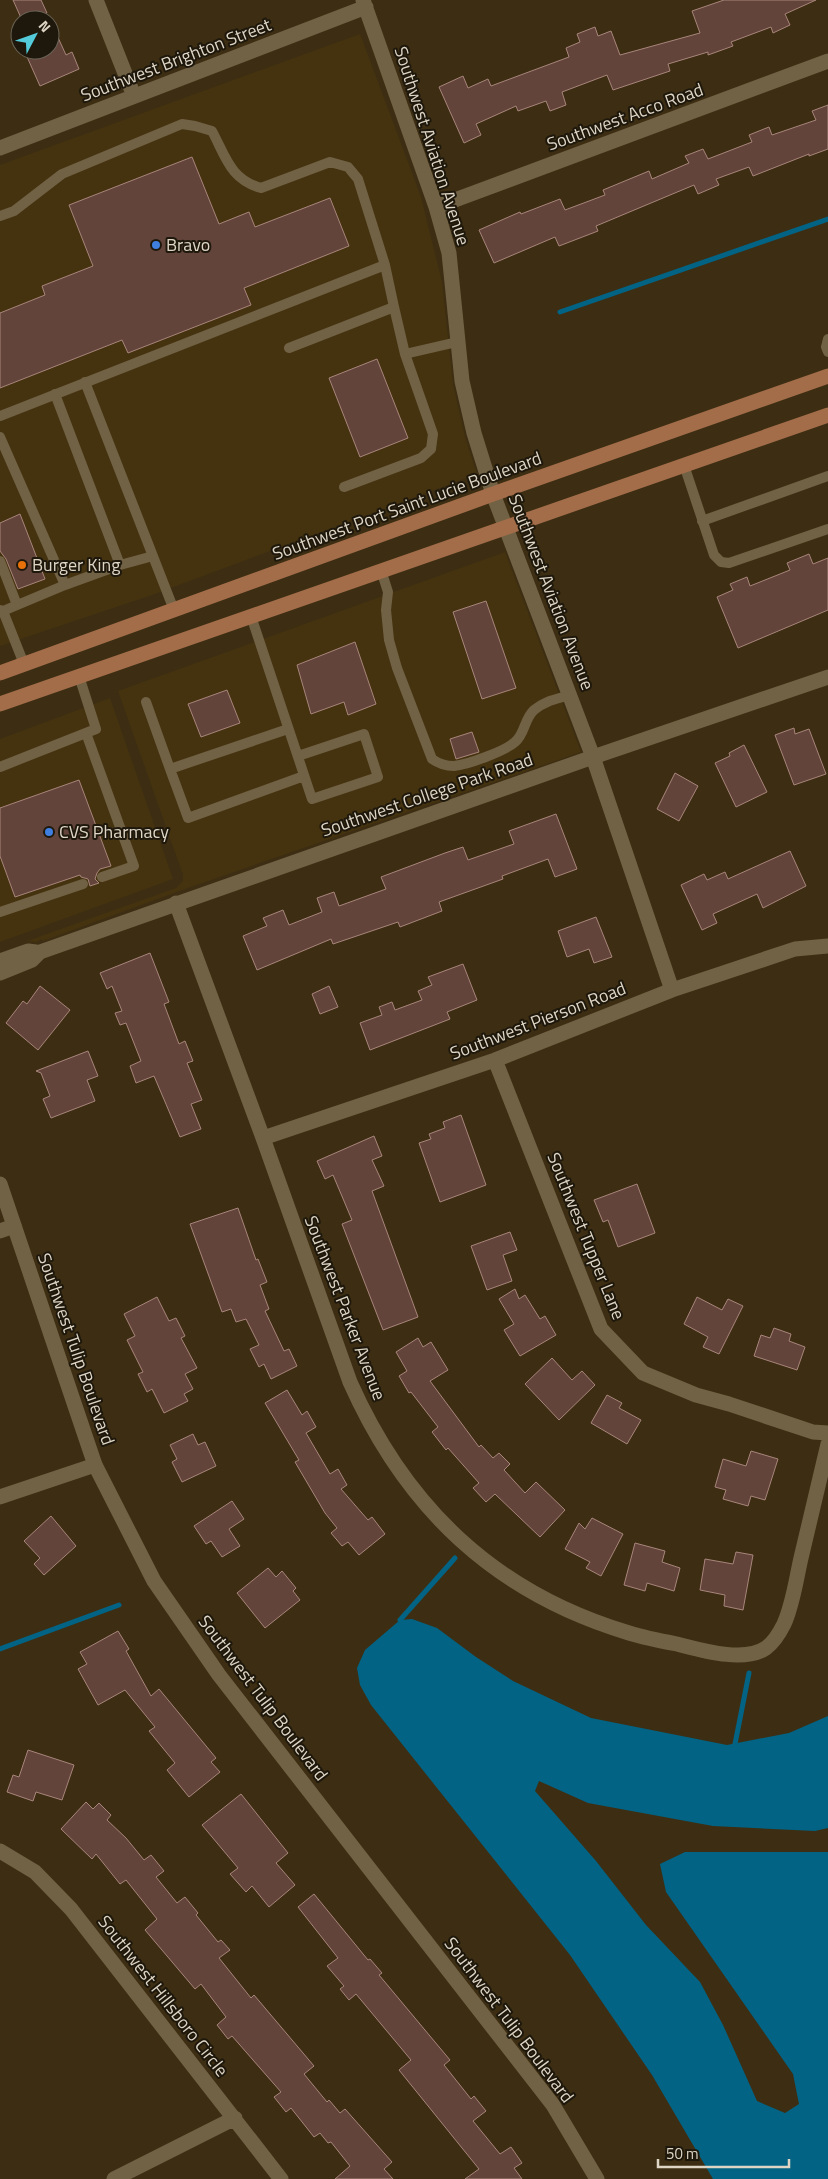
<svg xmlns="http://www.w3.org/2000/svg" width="828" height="2179" viewBox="0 0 828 2179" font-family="'Titillium Web',sans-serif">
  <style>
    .built { fill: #453310 }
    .water { fill: #026384 }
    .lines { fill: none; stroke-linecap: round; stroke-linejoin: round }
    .stream { stroke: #026384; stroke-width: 5 }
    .building { fill: #63443b; stroke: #a8857b }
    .lane { stroke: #726245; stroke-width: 10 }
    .street { stroke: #726245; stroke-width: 15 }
    .secondary { stroke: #726245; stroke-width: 15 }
    .primary { stroke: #a36d4a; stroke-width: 15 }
    .shop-dot { fill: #3f7fe0; stroke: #1e180c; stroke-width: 2 }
    .food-dot { fill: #e8710a; stroke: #1e180c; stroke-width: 2 }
    .labels { text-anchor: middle; stroke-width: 4; stroke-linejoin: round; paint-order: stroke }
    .street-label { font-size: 18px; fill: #ded5c5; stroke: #1e180c }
    .poi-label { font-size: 18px; fill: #ded5c5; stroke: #1e180c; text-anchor: start }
  </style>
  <rect width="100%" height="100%" fill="#3d2e13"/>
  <path class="built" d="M360,34L421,197L442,282L453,384L465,437L477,474L152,595L0,646V165Z
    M505,552L581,752L182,890L43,941L41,939L37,942L27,941L176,888L183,881V875L118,691Z
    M110,698L173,879L0,942V739Z"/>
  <path class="water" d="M412,1619L437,1628L476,1657L513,1681L591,1718L727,1745L789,1733L828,1716V1828L815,1831L713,1826L588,1803L539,1781L535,1791L596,1861L646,1925L700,1982L723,2025L757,2101L785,2113L799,2104L793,2074L666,1892L660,1864L685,1852H828V2179H713L652,2075L570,1955L371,1705L360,1685L357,1668L365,1650L400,1620Z"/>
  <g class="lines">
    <path class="stream" d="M560,312L828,219
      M400,1620L455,1558
      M0,1649L119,1605
      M735,1744L749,1673"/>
  </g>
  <path class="building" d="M13,0H41L47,13L32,20H22Z
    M724,0H816L785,14L790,25L773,33L771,27L731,42L733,46L708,55V52L668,64L670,71L613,90L607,75L562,92L566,105L550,111L546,101L518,111L516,106L476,124L481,135L464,143L439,87L463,76L468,88L488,79L491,86L569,57L566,48L580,42L577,34L595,27L598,36L611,31L620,55L700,33L692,11Z
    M50,20L66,55L72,52L79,69L40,86L24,50H50Z
    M828,105V149L809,156V154L753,176L749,167L716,179L719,185L698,194L694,185L596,226L598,231L559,246L555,237L494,263L479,230L520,212L521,214L560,199L565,210L605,195L603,190L649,171L652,179L689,163L685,156L703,149L708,159L752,142L749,135L769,127L772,135L816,120L812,111Z
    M192,157L219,224L249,212L255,227L330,198L349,246L244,288L251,305L128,353L122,340L0,388V313L45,295L42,286L93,266L69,205Z
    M377,359L408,438L360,457L329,378Z
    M20,514L45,579L18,589L6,559L0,551V523Z
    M809,554L813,564L828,558V610L738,648L717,597L733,590L730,584L747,577L750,586L790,570L787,563Z
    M486,601L516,688L482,699L453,612Z
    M355,642L376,704L348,715L344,702L311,714L297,665Z
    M227,690L240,723L201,737L188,704Z
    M794,728L795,734L809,729L826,774L794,785L775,735Z
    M472,732L479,752L456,759L450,739Z
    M744,745L767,792L736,807L715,763L730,756L729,753Z
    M675,773L698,786L679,821L657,809Z
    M79,780L111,866L100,869L97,873L95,879L99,883L90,886L88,879L81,877L80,875L15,897L0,856V808Z
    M556,814L577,869L555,877L548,859L502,876L503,879L439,902L442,911L400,927L398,922L333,944L331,939L257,970L243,936L267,926L263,918L283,910L289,925L322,912L317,898L334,892L339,906L386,889L381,877L445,853L463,847L468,860L514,844L509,831Z
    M790,851L806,886L763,908L757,894L713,914L717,923L702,930L681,885L704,874L707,880L725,872L728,879Z
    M596,917L612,957L594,963L589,949L567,957L558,931Z
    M150,953L169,1002L164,1004L179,1044L185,1041L193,1061L187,1063L202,1100L191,1104L201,1129L180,1137L154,1076L136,1083L130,1066L141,1061L126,1023L120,1025L115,1013L122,1011L112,986L107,989L100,973Z
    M463,964L477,1000L447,1012L450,1019L370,1050L360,1023L382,1015L379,1007L392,1002L395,1010L422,1000L418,991L432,985L428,977Z
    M40,986L70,1010L38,1050L6,1023L23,1001L27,1004Z
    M329,986L338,1007L320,1014L312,994Z
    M88,1051L98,1076L87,1080L95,1101L51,1118L43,1099L50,1096L41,1073L36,1071Z
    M461,1115L486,1185L440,1202L419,1143L431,1139L429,1134L445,1128L443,1122Z
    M374,1136L382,1156L372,1160L384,1186L372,1191L418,1317L383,1330L342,1224L352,1220L333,1175L325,1179L317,1161Z
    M637,1184L655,1233L618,1247L608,1220L603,1222L594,1200Z
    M238,1208L256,1260L258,1259L267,1282L260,1285L269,1309L265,1311L284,1351L289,1349L297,1366L271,1379L264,1364L259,1367L250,1349L259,1345L246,1319L236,1322L231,1309L222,1312L190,1224Z
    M510,1232L517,1250L503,1255L512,1281L487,1290L471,1246Z
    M515,1289L519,1299L525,1295L540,1319L545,1316L556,1335L520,1356L504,1330L514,1324L499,1299Z
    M157,1297L169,1321L176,1318L185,1336L181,1338L197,1368L185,1374L193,1389L184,1394L188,1401L164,1413L152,1389L147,1392L138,1374L143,1372L127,1340L135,1336L124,1314Z
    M697,1297L722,1310L728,1299L743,1306L719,1354L703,1347L708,1337L684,1324Z
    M774,1328L791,1334L789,1341L805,1347L797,1370L754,1356L761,1335L770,1338Z
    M418,1338L423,1347L431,1342L448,1370L430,1381L479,1447L481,1445L493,1458L499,1453L510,1464L504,1470L525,1493L536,1482L565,1510L540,1537L495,1494L486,1502L473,1488L479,1483L448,1448L446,1450L432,1432L438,1427L411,1392L409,1393L399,1376L407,1371L396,1352Z
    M552,1358L572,1380L582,1371L595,1385L559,1420L525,1384Z
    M287,1390L302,1415L307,1411L316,1427L306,1433L330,1474L338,1469L347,1485L341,1489L368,1520L372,1517L385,1534L359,1555L348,1542L342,1546L331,1533L337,1528L325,1513L295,1462L299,1460L265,1403Z
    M607,1395L622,1403L619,1408L641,1420L627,1444L591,1423Z
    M193,1434L198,1445L205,1442L216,1466L182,1482L172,1462L177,1459L170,1445Z
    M751,1451L778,1459L765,1500L751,1496L748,1506L723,1499L726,1490L715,1487L723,1459L746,1466Z
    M232,1501L244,1519L229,1529L240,1546L222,1557L211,1541L206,1544L194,1526Z
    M51,1516L76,1546L44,1575L34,1564L40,1558L24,1541Z
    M592,1518L623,1534L601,1576L586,1568L590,1562L565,1549L579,1523L585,1529Z
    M635,1543L665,1551L662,1562L680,1568L674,1591L647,1583L645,1591L624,1585Z
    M736,1552L753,1555L743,1610L724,1606L725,1595L700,1590L705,1559L733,1564Z
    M268,1568L276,1577L282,1571L296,1588L293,1591L300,1600L265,1628L237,1593Z
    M118,1631L129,1649L126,1651L151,1696L159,1689L216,1758L211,1762L220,1772L189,1797L167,1770L175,1763L149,1731L155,1727L125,1690L98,1705L78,1669L87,1664L80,1652Z
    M28,1750L74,1765L62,1800L36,1792L33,1801L7,1792L13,1775L19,1777Z
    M241,1794L288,1853L276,1863L295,1885L269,1907L252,1886L246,1892L230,1874L238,1868L202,1825Z
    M86,1802L93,1809L99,1803L111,1815L107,1820L126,1838L144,1860L151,1855L164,1871L156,1877L177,1903L185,1897L198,1913L196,1915L218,1942L221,1940L230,1950L219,1958L251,1998L254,1995L314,2066L304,2074L327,2102L329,2100L340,2113L345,2109L392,2162L384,2169L393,2179H335L350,2166L331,2142L328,2143L320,2133L314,2137L291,2108L286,2112L274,2097L281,2092L232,2036L228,2039L217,2025L226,2017L201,1984L195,1989L145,1930L157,1919L126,1880L120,1884L96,1854L92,1859L61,1829Z
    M314,1894L368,1960L370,1959L382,1973L379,1975L450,2060L444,2065L471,2099L474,2096L486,2111L473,2121L500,2154L511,2147L522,2163L514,2168L522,2179H465L479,2169L399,2070L411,2060L356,1994L349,2000L340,1989L344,1986L327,1966L338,1958L298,1907Z"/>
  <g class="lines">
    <path class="lane" d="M0,216L14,211L62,174L182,124L195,126L212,131C226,157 230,179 261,188L330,162L348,167L358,179L385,265L394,307L289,348
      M828,339L826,347L828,352
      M405,354L457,342
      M85,382L174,610
      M55,394L120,565L65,585
      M0,416L385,265
      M0,437L65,585L3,611
      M684,465L714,555L721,562L729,563L828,529
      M344,487L421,458L431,449L433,434L405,354L394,307
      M702,521L828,476
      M0,561L17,605
      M120,565L153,556
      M381,570L388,592L386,610L389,640L397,668L432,759C439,764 445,766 454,766C467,765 505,751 515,742C525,734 524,719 534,710C544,701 557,699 570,695
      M0,610L3,611L24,664
      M251,616L312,799L378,777L364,734L298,756
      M146,702L170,769
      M288,729L170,769L188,818L304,776
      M86,733L134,866L102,877
      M0,767L96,729L79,676
      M0,912L83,884"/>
    <path class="street" d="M96,0L134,96
      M363,0L436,207L449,253L462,381L474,433L493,494L593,757L672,990
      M0,148L366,7
      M436,207L828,61
      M176,903L263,1138L350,1382C406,1508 495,1593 629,1633C645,1638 661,1641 677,1644C701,1650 744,1663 766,1648C773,1643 780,1632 784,1624C793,1604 796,1580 801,1558C810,1520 819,1482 828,1444
      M0,961L28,951L36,952
      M0,973L32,960L40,952L593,757L828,677
      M495,1060L601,1329L643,1373L696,1395L729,1404L813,1432L828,1433
      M263,1138L495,1060L672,990L795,949L828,946
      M0,1231L14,1226
      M0,1497L95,1465
      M0,1851L35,1872L71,1909L281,2179
      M114,2179L235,2118"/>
    <path class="secondary" d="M0,1184L95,1465L154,1581L219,1675L553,2105L597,2179"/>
    <path class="primary" d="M0,673L493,494L828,376
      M0,704L828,415"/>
  </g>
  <g class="shop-dot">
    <circle cx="156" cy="245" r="5"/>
    <circle cx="49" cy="832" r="5"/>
  </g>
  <circle class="food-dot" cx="22" cy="565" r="5"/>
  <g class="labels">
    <g class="street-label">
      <text transform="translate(176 60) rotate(-21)" y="6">Southwest Brighton Street</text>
      <text transform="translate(625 117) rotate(-20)" y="6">Southwest Acco Road</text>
      <text transform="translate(432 146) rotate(72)" y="6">Southwest Aviation Avenue</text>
      <text transform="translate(407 506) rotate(-20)" y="6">Southwest Port Saint Lucie Boulevard</text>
      <text transform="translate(551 592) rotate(69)" y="6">Southwest Aviation Avenue</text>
      <text transform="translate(427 795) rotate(-19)" y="6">Southwest College Park Road</text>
      <text transform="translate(538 1021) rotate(-21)" y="6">Southwest Pierson Road</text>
      <text transform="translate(586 1236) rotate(68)" y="6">Southwest Tupper Lane</text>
      <text transform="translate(345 1308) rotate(69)" y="6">Southwest Parker Avenue</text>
      <text transform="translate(76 1349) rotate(71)" y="6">Southwest Tulip Boulevard</text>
      <text transform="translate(263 1698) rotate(53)" y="6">Southwest Tulip Boulevard</text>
      <text transform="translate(163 1996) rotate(52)" y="6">Southwest Hillsboro Circle</text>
      <text transform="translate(509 2020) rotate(53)" y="6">Southwest Tulip Boulevard</text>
    </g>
    <g class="poi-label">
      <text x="166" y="251">Bravo</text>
      <text x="32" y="571">Burger King</text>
      <text x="59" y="838">CVS Pharmacy</text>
    </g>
  </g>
  <g transform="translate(35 35) rotate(49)"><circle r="24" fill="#1e180c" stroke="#6b6456"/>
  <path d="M0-4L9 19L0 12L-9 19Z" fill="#53cbdb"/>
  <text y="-8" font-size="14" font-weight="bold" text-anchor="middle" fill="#ded5c5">N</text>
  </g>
  <path d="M658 2159v8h131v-8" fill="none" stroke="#ded5c5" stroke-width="2.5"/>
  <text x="666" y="2159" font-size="15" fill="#ded5c5" stroke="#1e180c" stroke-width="4" paint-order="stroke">50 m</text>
</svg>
